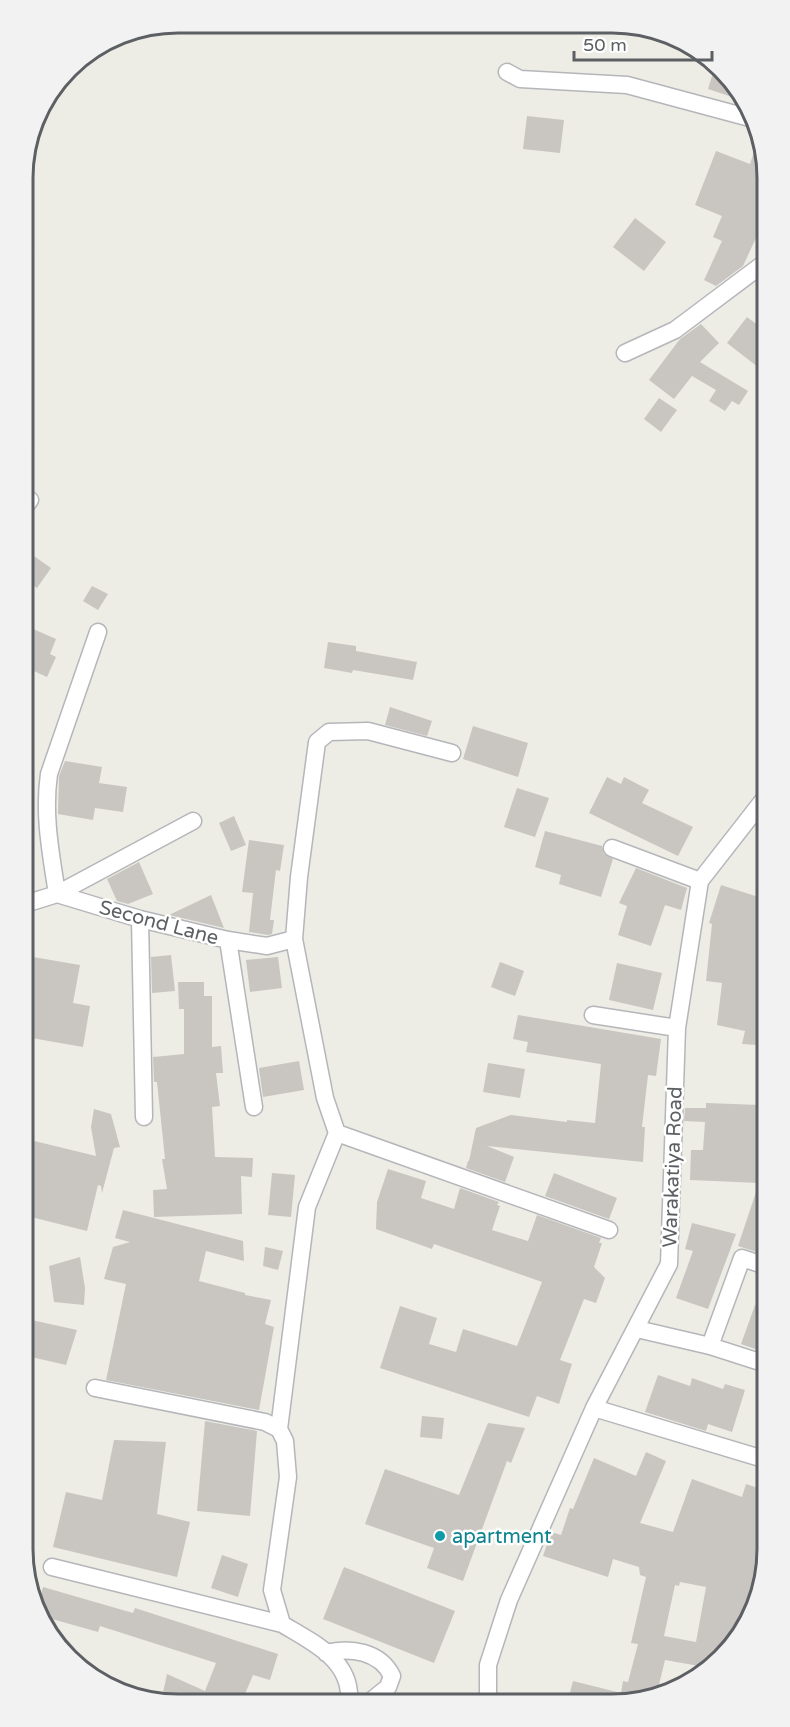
<svg xmlns="http://www.w3.org/2000/svg" width="790" height="1727" viewBox="0 0 790 1727" font-family="'Varela Round',sans-serif">
  <style>
    .building { fill: #c9c6c1; fill-rule: evenodd }
    .lines { fill: none; stroke-linecap: round; stroke-linejoin: round }
    .street-casing { stroke: #b5b6ba; stroke-width: 19 }
    .street { stroke: #fff; stroke-width: 16 }
    .culture-dot { fill: #0f9aa8; stroke: #fff; stroke-width: 2 }
    .labels { text-anchor: middle; stroke-width: 5; stroke-linejoin: round; paint-order: stroke }
    .street-label { font-size: 20px; fill: #5c5f63; stroke: #fff }
    .culture-label { font-size: 20px; fill: #0d838f; stroke: #fff; text-anchor: start }
    .rim { fill: none; stroke: #5c5f63; stroke-width: 3 }
  </style>
  <rect width="100%" height="100%" fill="#edece5"/>
  <path class="building" d="M716,63L726,79L738,99L708,89Z
    M527,116L564,120L560,153L523,149Z
    M759,137H762V225L743,266L716,286L704,280L722,241L713,237L722,216L695,205L716,151L750,164Z
    M635,218L666,242L644,271L613,247Z
    M747,317L763,329V371L727,343Z
    M701,324L719,343L700,362L748,391L739,405L732,401L725,411L709,401L716,390L692,376L674,399L649,380L680,339Z
    M659,398L677,410L661,432L644,419Z
    M24,549L51,568L37,588L24,579Z
    M92,586L108,594L98,610L83,601Z
    M24,625L56,639L50,654L56,657L47,677L25,667Z
    M328,642L356,646V651L417,662L413,680L353,670L352,673L324,668Z
    M390,707L432,721L427,736L385,725Z
    M473,726L528,743L518,777L463,759Z
    M65,761L102,767L99,783L127,787L123,812L95,808L93,820L58,814L59,776Z
    M607,777L621,784L624,777L649,790L642,803L693,827L678,856L589,813Z
    M517,788L549,798L535,837L504,827Z
    M234,816L246,845L231,851L219,823Z
    M545,831L602,846L604,854L613,859L601,897L559,884L561,875L535,867Z
    M249,840L284,845L280,871L276,870L270,920H274L272,934L268,935L249,932L253,893L242,892Z
    M139,862L153,894L128,904L117,901L107,879Z
    M636,868L687,888L681,910L665,905L651,946L618,935L627,906L619,903Z
    M721,885L765,899V966L757,1045L742,1044L745,1031L717,1025L722,983L706,981L712,924L709,923Z
    M211,895L224,928L169,915Z
    M171,955L175,991L152,993L151,957Z
    M33,957L80,965L73,1003L90,1006L83,1047L26,1037V997Z
    M278,957L282,988L250,992L246,960Z
    M500,962L524,971L515,996L491,987Z
    M617,963L662,973L653,1010L609,1000Z
    M178,982H204V996H212V1047L221,1046L223,1073H216L220,1106L212,1107L215,1157L253,1158L252,1177L241,1176L242,1214L154,1217L153,1190L167,1189L162,1159H165L157,1082H154L153,1057L184,1054V1009H179Z
    M518,1015L661,1039L656,1076L648,1075L642,1127H645L643,1162L487,1146L514,1157L505,1182L466,1168L468,1161H469L476,1128L511,1115L567,1122V1120L595,1123L601,1064L526,1052L528,1042L513,1039Z
    M299,1061L304,1090L263,1097L259,1068Z
    M488,1063L525,1069L520,1098L483,1092Z
    M706,1103L760,1105L758,1147H766V1255L738,1246L759,1183L690,1180L691,1150H703L705,1122L684,1121L685,1108H706Z
    M94,1109L111,1114L120,1147L114,1148L102,1193L101,1186L98,1185L87,1231L27,1216L26,1139L96,1156L91,1127Z
    M388,1169L426,1181L421,1198L454,1209L460,1188L499,1202L497,1205L500,1206L492,1230L528,1241L537,1215L601,1238L599,1243H602L594,1267L605,1278L596,1303L584,1299L560,1360L572,1364L559,1404L537,1396L529,1417L380,1368L400,1306L437,1318L429,1344L456,1352L463,1329L517,1346L542,1282L434,1244L432,1249L376,1229L377,1202Z
    M272,1173L295,1175L291,1217L268,1215Z
    M554,1173L617,1198L609,1219L545,1196Z
    M123,1210L243,1241L244,1261L206,1251L199,1281L245,1293V1295L271,1300L265,1324L274,1327L259,1410L106,1380L126,1284L104,1279L113,1247L130,1242L115,1238Z
    M692,1223L736,1234L708,1309L676,1298L693,1251L685,1249Z
    M265,1247L283,1251L278,1270L263,1266Z
    M80,1257L85,1288L84,1305L54,1302L49,1266Z
    M755,1305L766,1309V1337L761,1351L741,1344Z
    M27,1319L77,1330L66,1365L27,1356Z
    M658,1375L690,1386L692,1378L723,1389L725,1384L745,1390L732,1432L708,1424L706,1431L645,1412Z
    M422,1416L444,1418L442,1439L420,1437Z
    M205,1421L257,1431L250,1516L197,1511Z
    M488,1423L525,1428L511,1463L507,1461L463,1581L427,1568L434,1548L365,1524L385,1469L459,1495Z
    M114,1440L166,1442L157,1514L190,1522L177,1577L53,1547L66,1492L102,1500Z
    M646,1452L666,1461L640,1523L673,1532L692,1479L742,1497L746,1484L767,1491V1560L756,1609L729,1651L705,1667L665,1660L656,1697L653,1699L568,1700L573,1681L621,1693L623,1681L628,1682L638,1644L631,1643L646,1577L640,1575L639,1567L613,1559L608,1577L543,1556L551,1532L561,1535L570,1508L573,1509L594,1458L636,1476ZM680,1582L706,1587L696,1642L664,1636L675,1585L679,1586Z
    M222,1555L248,1564L238,1597L211,1588Z
    M344,1567L455,1611L434,1663L323,1619Z
    M43,1587L133,1613L135,1608L278,1654L270,1680L253,1675L242,1701L161,1702L167,1674L205,1691L216,1663L100,1626L98,1632L45,1617L38,1606Z"/>
  <g class="lines">
    <g class="street-casing">
      <path id="street" d="M507,72L520,79L627,85L750,118
        M625,353L675,330L763,264
        M24,508L30,500
        M98,632L49,774C43,815 51,854 57,894L193,821
        M612,848L700,881
        M25,904L57,894L140,919L228,940L267,946L294,939
        M140,919L144,1117
        M228,940L254,1107
        M593,1015L677,1028
        M337,1133L609,1230
        M637,1329L710,1346L766,1364
        M710,1346L742,1258L766,1266
        M95,1388L265,1422L279,1429L285,1441L288,1477L272,1590L282,1624C312,1642 352,1660 349,1701
        M594,1408L767,1460
        M279,1429L307,1207L337,1133L325,1098L294,939L299,877L317,742L329,732L368,731L452,753
        M52,1567L282,1624
        M326,1653C350,1647 380,1651 392,1676L388,1687L372,1700
        M488,1700V1665L509,1600L594,1408L669,1264L677,1028L700,881L764,799"/>
    </g>
    <use href="#street" class="street"/>
  </g>
  <circle class="culture-dot" cx="440" cy="1536" r="6"/>
  <g class="labels">
    <g class="street-label">
      <text transform="translate(159 922) rotate(15)" y="7">Second Lane</text>
      <text transform="translate(672 1167) rotate(-88)" y="7">Warakatiya Road</text>
    </g>
    <g class="culture-label">
      <text x="452" y="1543">apartment</text>
    </g>
  </g>
  <path d="M0 0H790V1727H0ZM178 33H612A145 145 0 0 1 757 178V1549A145 145 0 0 1 612 1694H178A145 145 0 0 1 33 1549V178A145 145 0 0 1 178 33Z" fill="#f2f2f3" fill-rule="evenodd"/>
  <path class="rim" d="M178 33H612A145 145 0 0 1 757 178V1549A145 145 0 0 1 612 1694H178A145 145 0 0 1 33 1549V178A145 145 0 0 1 178 33Z"/>
  <path d="M574 51v9h138v-9" fill="none" stroke="#5c5f63" stroke-width="3"/>
  <text x="583" y="51" font-size="18" fill="#5c5f63" stroke="#ffffff" stroke-width="4.5" paint-order="stroke">50 m</text>
</svg>
